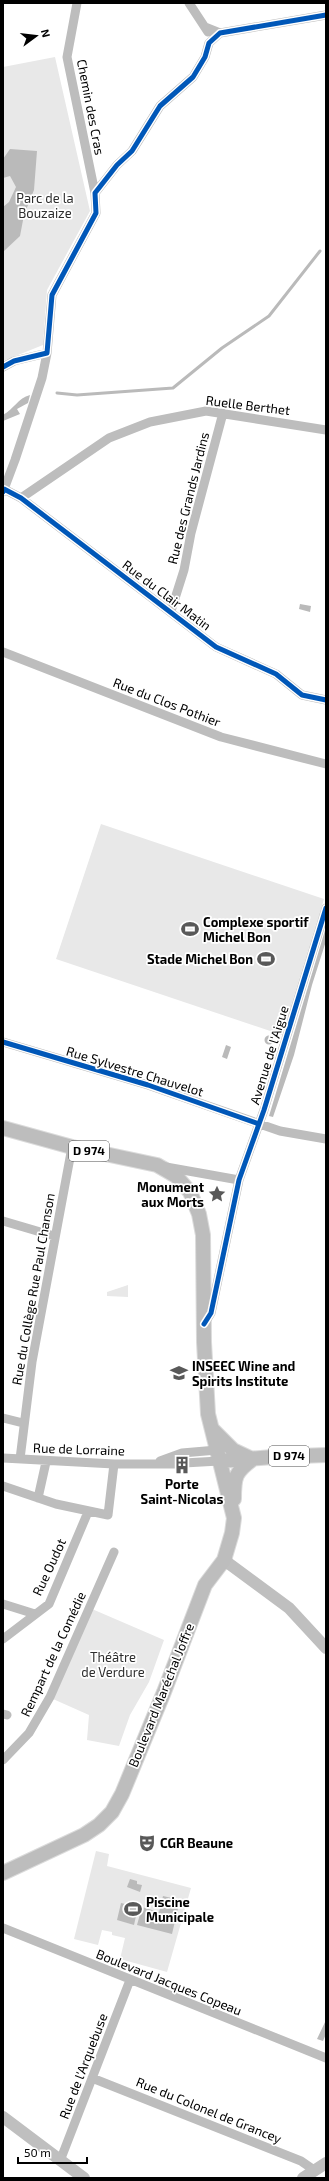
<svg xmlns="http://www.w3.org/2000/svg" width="329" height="2181" viewBox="0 0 329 2181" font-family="'Exo 2',sans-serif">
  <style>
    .green { fill: #e8e8e8 }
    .water { fill: #bababa }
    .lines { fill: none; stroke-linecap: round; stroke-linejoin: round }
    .stream { stroke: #bababa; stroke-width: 3 }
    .primary-casing { stroke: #dbdbdb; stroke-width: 16 }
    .street { stroke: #bdbdbd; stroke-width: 9 }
    .secondary { stroke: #bfbfbf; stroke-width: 12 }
    .primary { stroke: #bdbdbd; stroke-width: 14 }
    .cycleway-casing { stroke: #fff; stroke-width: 8 }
    .cycleway { stroke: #0057b8; stroke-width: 5 }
    .labels { text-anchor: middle; stroke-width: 3.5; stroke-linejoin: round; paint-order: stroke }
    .shield { fill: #fff; stroke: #4c4c4c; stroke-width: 1 }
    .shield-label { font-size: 12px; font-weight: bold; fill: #000 }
    .street-label { font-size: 13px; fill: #000; stroke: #fff }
    .park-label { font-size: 13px; fill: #2d2d2d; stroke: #fff }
    .poi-label { font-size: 13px; font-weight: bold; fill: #000; stroke: #fff; text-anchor: start }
  </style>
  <rect width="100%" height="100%" fill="#fff"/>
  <path class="green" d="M55,57L90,211L47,290L43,345L3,361V67Z
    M101,824L324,899L282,1035L56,959Z
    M128,1285V1297L107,1296V1292Z
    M92,1609L164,1640L149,1682L130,1715L119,1746L87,1740L89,1715L53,1699Z
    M96,1851L109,1854L107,1866L191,1888L167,1972L120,1959L125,1938L112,1935V1932L102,1930L98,1945L74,1939Z"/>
  <path class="water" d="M10,149L37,151L34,190L24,215L20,236L3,252V207L9,202L16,187L10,176L3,178V159Z
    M30,395L28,403L17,409L20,414L3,421V415C14,409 18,398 30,395Z
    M300,604L311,606L310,612L299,609Z
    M326,927V941L312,985L294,1055L273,1117L269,1116Z
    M264.5 1040a4.5 4.5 0 1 1 9 0a4.5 4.5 0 1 1-9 0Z
    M226,1045L231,1047L227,1059L222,1057Z
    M130,1879L137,1881V1884L142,1885L140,1892L127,1887Z
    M163,1896L180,1900L172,1934L137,1925L142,1907L159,1912Z
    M121,1903L138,1907L134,1925L117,1920Z
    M326,2020V2034L323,2041L317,2039Z"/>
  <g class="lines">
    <path class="stream" d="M57,393L77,395L173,388L222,348L269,316L320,251"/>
    <g class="primary-casing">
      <path id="primary" d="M3,1128L72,1147L157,1165L176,1176L190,1192L199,1214L203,1235L204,1342L208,1414L234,1518L232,1533L224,1560L205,1585L164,1692L122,1794L112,1812L99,1825L84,1835L3,1873
        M213,1430L233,1450L250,1458
        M219,1461L273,1457L326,1455
        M234,1499C234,1477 235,1472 253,1459"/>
    </g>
    <path class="street" d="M189,3L208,32
      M205,27L220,33L326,15
      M95,193L117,165L132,151L160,106L193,77L205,57L209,43L220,33
      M3,367L14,361L47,353
      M4,489L21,498L216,647L276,674L302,695L326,700
      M3,492L15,460L42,378L47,353L52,295L96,213L95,193L67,57L77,3
      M21,498L109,438L150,422L206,411L326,430
      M171,611L184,570L191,533L223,413
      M3,652L221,737L326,764
      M3,1042L148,1085L280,1131L326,1139
      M166,1167L239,1180
      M3,1221L54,1236
      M204,1324L211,1313L239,1180L264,1110L326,908
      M3,1418L23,1423
      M3,1458L114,1464H181
      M20,1459L32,1362L72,1147
      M160,1461L182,1453L217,1450
      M184,1463L219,1461
      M3,1486L56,1504L108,1515L114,1464
      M38,1498L46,1462
      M3,1604L35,1614
      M3,1639L49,1604L88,1512
      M3,1714L7,1715
      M3,1760L29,1733L50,1697L114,1552
      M3,1928L326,2058
      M92,2078L301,2161L314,2170
      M60,2161L130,1980"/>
    <path class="secondary" d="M224,1560L289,1608L326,1648
      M3,2117L84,2178
      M303,2178L326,2163"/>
    <use href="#primary" class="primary"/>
    <g class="cycleway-casing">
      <path id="cycleway" d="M3,367L14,361L47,353L52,295L96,213L95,193L117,165L132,151L160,106L193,77L205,57L209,43L220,33L326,15
        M3,492L4,489L21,498L216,647L276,674L302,695L326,700
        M3,1042L148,1085L259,1124
        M204,1324L211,1313L239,1180L264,1110L326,908"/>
    </g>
    <use href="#cycleway" class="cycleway"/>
  </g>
  <defs>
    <g id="stadium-bare" transform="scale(1.38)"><path d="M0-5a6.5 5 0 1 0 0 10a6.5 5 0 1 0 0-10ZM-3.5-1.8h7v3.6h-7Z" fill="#595959" stroke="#fff" stroke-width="2.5" paint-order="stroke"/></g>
    <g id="sight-bare" transform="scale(1.38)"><path d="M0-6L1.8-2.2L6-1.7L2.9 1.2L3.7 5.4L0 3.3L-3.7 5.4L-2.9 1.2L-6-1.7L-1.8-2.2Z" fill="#595959" stroke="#fff" stroke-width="2.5" paint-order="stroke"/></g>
    <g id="university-bare" transform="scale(1.38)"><path d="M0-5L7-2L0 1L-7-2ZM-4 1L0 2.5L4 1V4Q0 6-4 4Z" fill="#595959" stroke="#fff" stroke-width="2.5" paint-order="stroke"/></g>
    <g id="building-bare" transform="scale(1.38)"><path d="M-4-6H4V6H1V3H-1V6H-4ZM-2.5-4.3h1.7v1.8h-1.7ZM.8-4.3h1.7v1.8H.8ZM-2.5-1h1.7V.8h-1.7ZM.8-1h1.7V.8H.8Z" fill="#595959" stroke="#fff" stroke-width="2.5" paint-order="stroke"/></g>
    <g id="theatre-bare" transform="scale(1.38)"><path d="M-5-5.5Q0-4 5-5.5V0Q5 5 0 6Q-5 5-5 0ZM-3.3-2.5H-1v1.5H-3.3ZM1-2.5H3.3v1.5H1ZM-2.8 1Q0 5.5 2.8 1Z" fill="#595959" stroke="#fff" stroke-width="2.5" paint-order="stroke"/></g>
  </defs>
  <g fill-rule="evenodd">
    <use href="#stadium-bare" x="190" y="929"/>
    <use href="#stadium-bare" x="266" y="959"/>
    <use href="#sight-bare" x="217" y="1194"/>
    <use href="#university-bare" x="179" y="1373"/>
    <use href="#building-bare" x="182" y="1465"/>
    <use href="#theatre-bare" x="147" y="1843"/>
    <use href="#stadium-bare" x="133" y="1909"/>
  </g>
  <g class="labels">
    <g class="shield">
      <rect x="69" y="1141" width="40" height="20" rx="3"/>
      <rect x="269" y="1446" width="40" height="20" rx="3"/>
    </g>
    <g class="shield-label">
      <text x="89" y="1155">D 974</text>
      <text x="289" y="1460">D 974</text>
    </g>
    <g class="street-label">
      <text transform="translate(91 107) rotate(79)" y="5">Chemin des Cras</text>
      <text transform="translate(248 405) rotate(7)" y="5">Ruelle Berthet</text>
      <text transform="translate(188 498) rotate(-76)" y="5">Rue des Grands Jardins</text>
      <text transform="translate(167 595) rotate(37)" y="5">Rue du Clair Matin</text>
      <text transform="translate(167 702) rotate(21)" y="5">Rue du Clos Pothier</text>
      <text transform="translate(269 1055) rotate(-73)" y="5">Avenue de l'Aigue</text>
      <text transform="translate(135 1071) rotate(17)" y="5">Rue Sylvestre Chauvelot</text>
      <text transform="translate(33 1289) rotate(-80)" y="5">Rue du Collège Rue Paul Chanson</text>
      <text transform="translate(79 1449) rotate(2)" y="5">Rue de Lorraine</text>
      <text transform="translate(49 1567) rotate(-65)" y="5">Rue Oudot</text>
      <text transform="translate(53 1654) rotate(-65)" y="5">Rempart de la Comédie</text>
      <text transform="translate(161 1695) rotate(-68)" y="5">Boulevard Maréchal Joffre</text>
      <text transform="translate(169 1982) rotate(22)" y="5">Boulevard Jacques Copeau</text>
      <text transform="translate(83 2066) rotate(-69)" y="5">Rue de l'Arquebuse</text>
      <text transform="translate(209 2110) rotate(22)" y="5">Rue du Colonel de Grancey</text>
    </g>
    <g class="park-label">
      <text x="45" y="203">Parc de la<tspan x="45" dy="15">Bouzaize</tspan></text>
      <text x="113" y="1662">Théâtre<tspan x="113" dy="15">de Verdure</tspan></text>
    </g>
    <g class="poi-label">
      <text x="203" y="927">Complexe sportif<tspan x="203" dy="15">Michel Bon</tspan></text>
      <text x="253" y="964" text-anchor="end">Stade Michel Bon</text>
      <text x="204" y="1192" text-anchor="end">Monument<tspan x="204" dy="15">aux Morts</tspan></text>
      <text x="192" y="1371">INSEEC Wine and<tspan x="192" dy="15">Spirits Institute</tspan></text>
      <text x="182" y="1489" text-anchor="middle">Porte<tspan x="182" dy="15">Saint-Nicolas</tspan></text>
      <text x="160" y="1848">CGR Beaune</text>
      <text x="146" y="1907">Piscine<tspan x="146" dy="15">Municipale</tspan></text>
    </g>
  </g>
  <rect width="329" height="2181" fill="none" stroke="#000000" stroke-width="8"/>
  <g transform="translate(36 36) rotate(75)" stroke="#ffffff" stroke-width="3" paint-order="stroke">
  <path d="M0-3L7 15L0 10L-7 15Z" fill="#000000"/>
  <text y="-6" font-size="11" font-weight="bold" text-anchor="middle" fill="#000000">N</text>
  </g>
  <path d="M18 2157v6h69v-6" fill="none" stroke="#000000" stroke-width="2"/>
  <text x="24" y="2157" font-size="12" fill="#000000" stroke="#ffffff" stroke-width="3" paint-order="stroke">50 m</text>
</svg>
